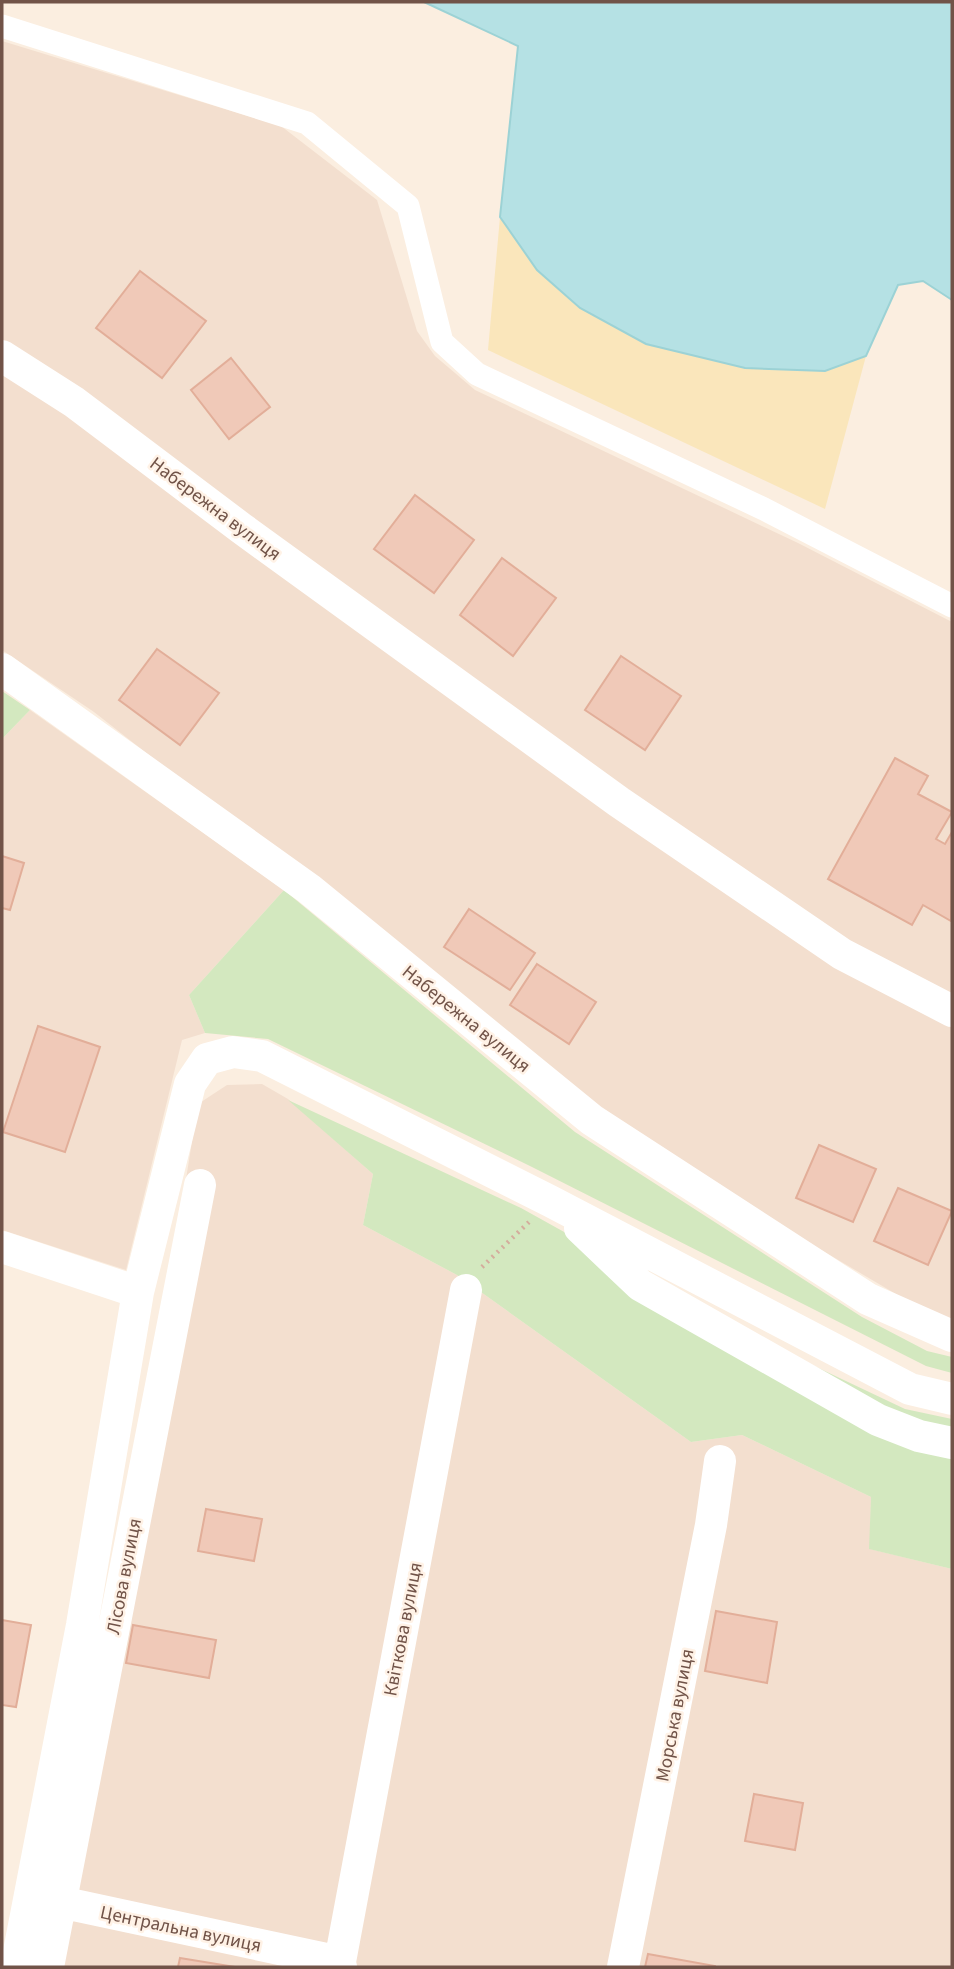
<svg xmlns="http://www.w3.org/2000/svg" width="954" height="1969" viewBox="0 0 954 1969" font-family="'Source Sans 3',sans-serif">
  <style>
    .residential { fill: #f3dfcf }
    .green { fill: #d3e8bf }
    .sand { fill: #fae6bb }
    .water { fill: #b5e1e4; stroke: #9cd2d5; stroke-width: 2 }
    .building { fill: #f0c9b8; stroke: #e2ae99; stroke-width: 2 }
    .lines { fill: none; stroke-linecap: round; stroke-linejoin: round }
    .path { stroke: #d4ad9c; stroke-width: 4.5; stroke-dasharray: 2 5; stroke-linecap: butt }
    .pedestrian { stroke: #fff; stroke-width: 23 }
    .minor { stroke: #fff; stroke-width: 32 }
    .labels { text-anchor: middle; stroke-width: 5; stroke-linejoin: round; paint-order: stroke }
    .street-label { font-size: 19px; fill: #715348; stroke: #fff2e6 }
  </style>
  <rect width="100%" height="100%" fill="#fbeee0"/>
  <path class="residential" d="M2,41L281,126L377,200L417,331L435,356L475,390L798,543L952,622V1323L940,1320L767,1218L608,1115L94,712L2,650Z
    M30,710L284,890L189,995L205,1033L182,1040L126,1270L2,1230V739Z
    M262,1084L288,1099L373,1174L363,1225L457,1275L691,1442L742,1435L871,1497L870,1549L952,1569V1967H60L198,1104L227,1085Z"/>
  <path class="green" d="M2,691L30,710L2,739Z
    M284,890L575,1132L862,1317L927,1351L952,1357V1373L926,1366L532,1167L268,1039L205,1033L189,995Z
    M288,1100L521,1208L753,1337L905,1409L952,1419V1569L869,1549L871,1497L742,1435L691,1442L457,1275L363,1225L373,1174Z"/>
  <path class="sand" d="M500,217L537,270L580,308L646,344L746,368L825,371L866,356L825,509L488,350Z"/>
  <path class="water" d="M424,2H952V300L923,281L898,285L866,356L825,371L745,368L646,344L580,308L537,270L500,217L518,46Z"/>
  <path class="building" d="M140,271L206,321L162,378L96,328Z
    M231,358L270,407L229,439L191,390Z
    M415,495L474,540L434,593L374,549Z
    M502,558L556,598L513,656L460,615Z
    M157,649L219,693L180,745L119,700Z
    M621,656L681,696L645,750L585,710Z
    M895,758L928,776L918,794L952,812L936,839L945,844L952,832L951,921L923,905L912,925L828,879Z
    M2,856L24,863L10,910L2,908Z
    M469,909L535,953L510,990L444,947Z
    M537,964L596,1002L569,1044L510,1005Z
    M38,1026L100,1047L65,1152L3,1132Z
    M819,1145L876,1169L853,1222L796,1198Z
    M898,1188L952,1211L928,1265L874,1241Z
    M206,1509L262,1519L254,1561L198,1551Z
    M716,1611L777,1622L767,1683L705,1671Z
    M2,1620L31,1625L16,1707L2,1705Z
    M133,1625L216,1640L209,1678L126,1663Z
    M754,1794L803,1803L795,1850L745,1841Z
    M648,1954L715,1966V1967H645Z
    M180,1958L235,1967H178Z"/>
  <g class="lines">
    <path class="path" d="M482,1267L529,1222"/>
    <path class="pedestrian" d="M2,26L307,123L408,206L442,342L477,374L764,509L952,606"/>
    <path class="minor" d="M2,356L74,402L241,528L619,802L842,954L952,1011
      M2,669L309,889L592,1120L868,1299L952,1336
      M580,1228L640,1285L878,1420L919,1436L952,1443
      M2,1247L138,1292
      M60,1902L326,1959L341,1967
      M16,1967L82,1625L138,1292L190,1084L207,1059L233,1052L262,1056L550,1201L910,1389L952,1399
      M48,1967L200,1185
      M339,1967L466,1290
      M623,1967L711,1525L720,1461"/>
  </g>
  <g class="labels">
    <g class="street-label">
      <text transform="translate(216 508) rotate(37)" y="7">Набережна вулиця</text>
      <text transform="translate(467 1018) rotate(39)" y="7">Набережна вулиця</text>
      <text transform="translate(123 1576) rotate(-79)" y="7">Лісова вулиця</text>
      <text transform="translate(402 1629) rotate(-79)" y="7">Квіткова вулиця</text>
      <text transform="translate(674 1715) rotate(-79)" y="7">Морська вулиця</text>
      <text transform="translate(181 1928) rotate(12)" y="7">Центральна вулиця</text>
    </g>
  </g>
  <rect width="954" height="1969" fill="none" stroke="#715348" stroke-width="7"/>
</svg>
